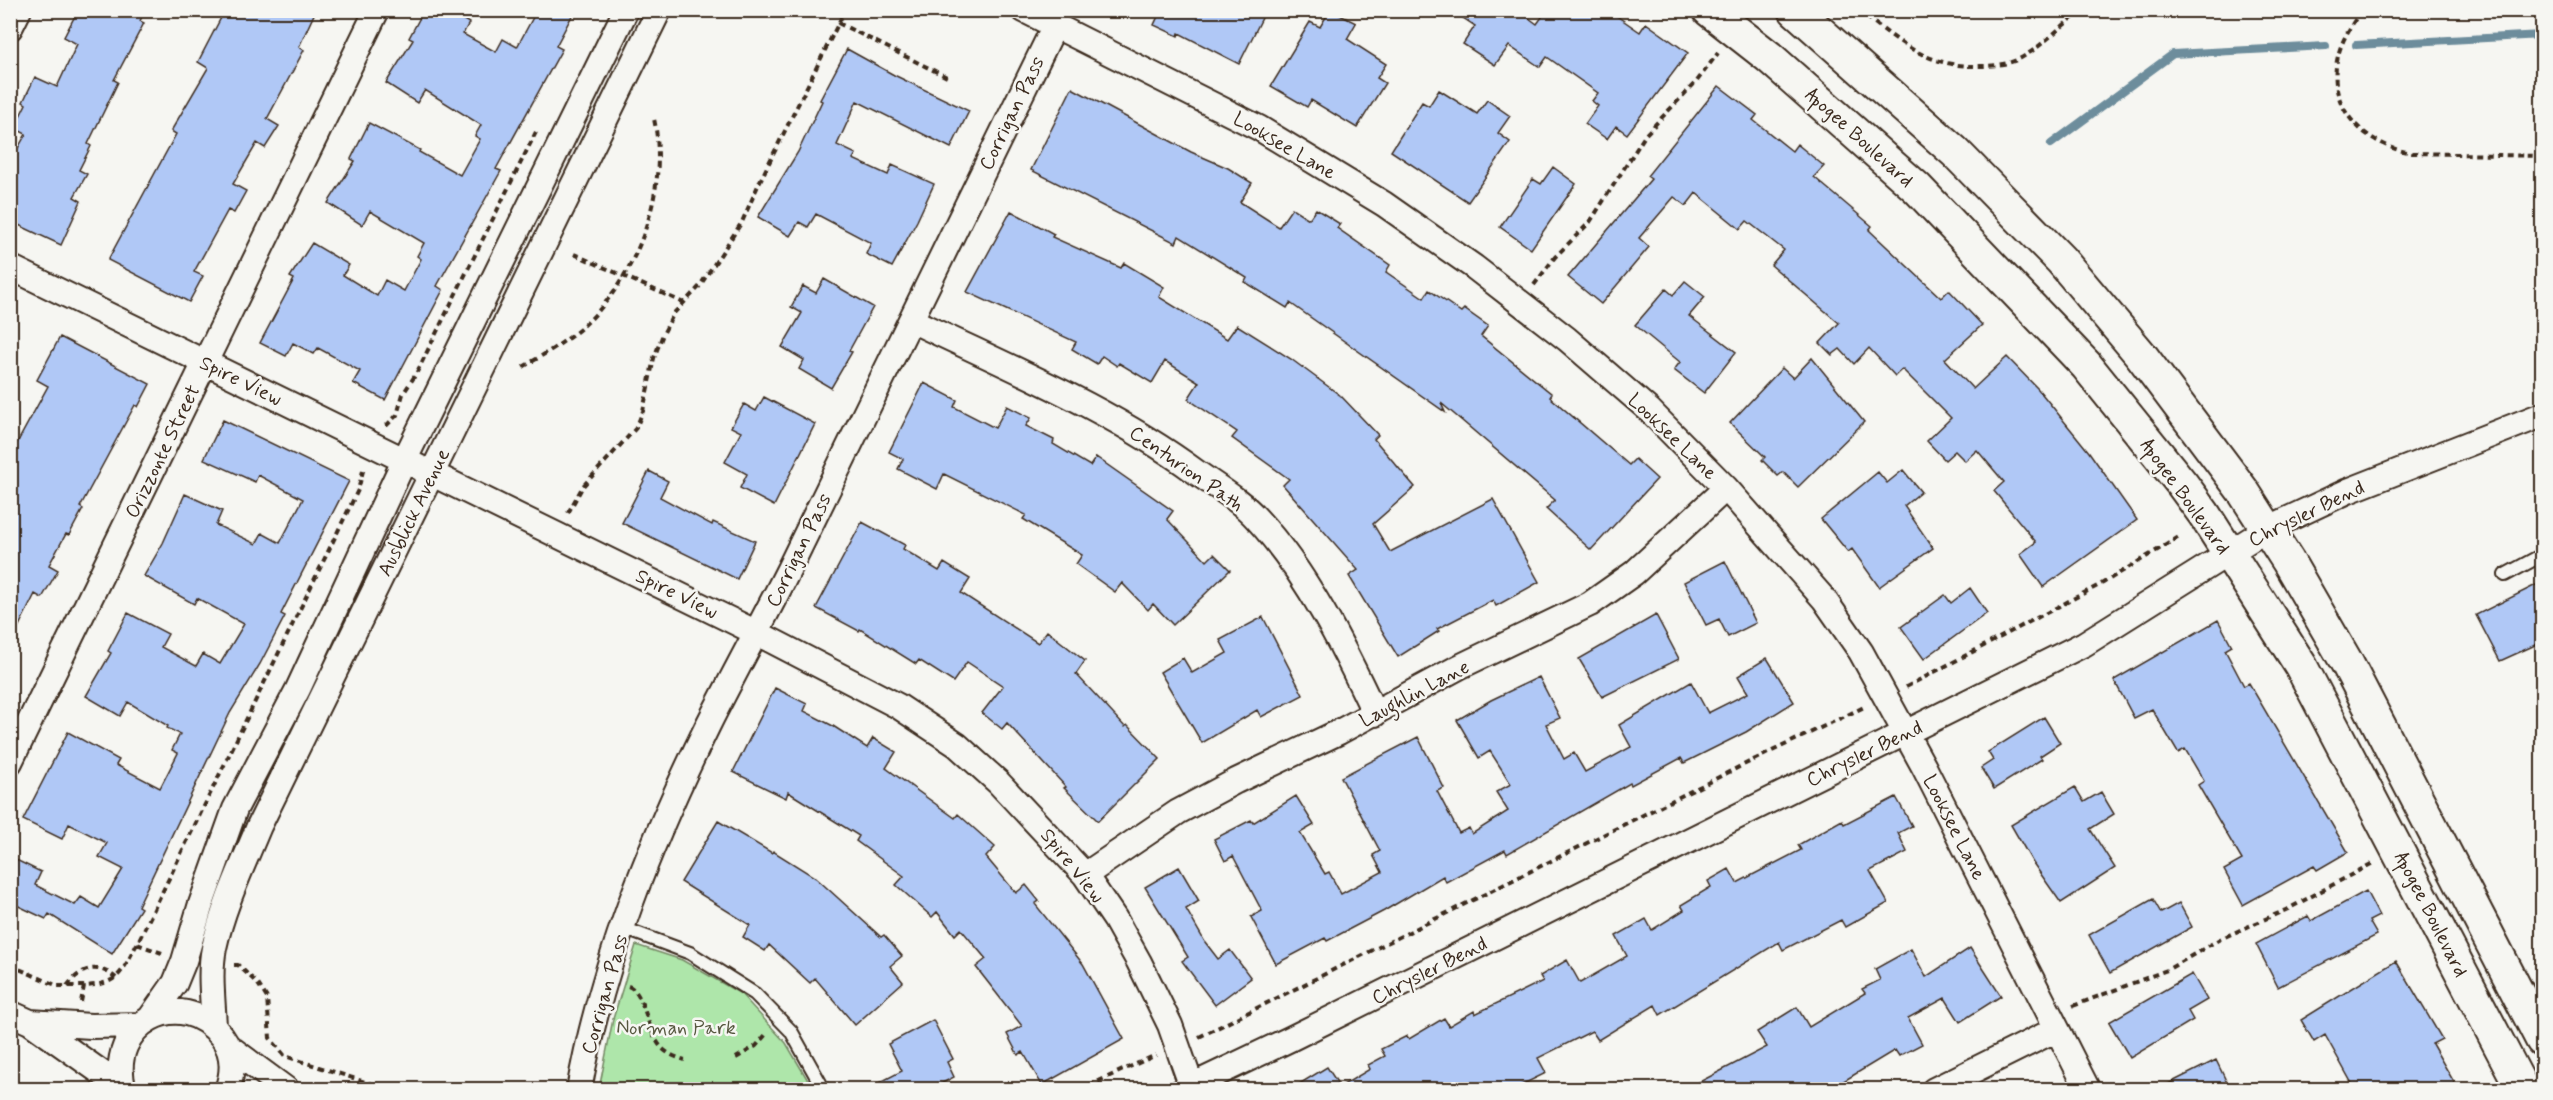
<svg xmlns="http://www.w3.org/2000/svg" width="2553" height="1100" viewBox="0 0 2553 1100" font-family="Mynerve,sans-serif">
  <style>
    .green { fill: #aee6aa; stroke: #748864; stroke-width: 1.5 }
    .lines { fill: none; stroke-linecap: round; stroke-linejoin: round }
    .stream { stroke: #6d8d9c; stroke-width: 8 }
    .building { fill: #b0c8f6; stroke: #3b2a1e; stroke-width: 1.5 }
    .service-casing { stroke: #3b2a1e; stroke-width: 16 }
    .minor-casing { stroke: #3b2a1e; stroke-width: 28 }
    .tertiary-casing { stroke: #3b2a1e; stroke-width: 36 }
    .path { stroke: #3b2a1e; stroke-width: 4; stroke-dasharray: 6 4.5; stroke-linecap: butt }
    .service { stroke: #f6f6f2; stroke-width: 12 }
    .minor { stroke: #f6f6f2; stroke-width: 24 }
    .tertiary { stroke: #f6f6f2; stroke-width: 32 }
    .labels { text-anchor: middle; stroke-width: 5; stroke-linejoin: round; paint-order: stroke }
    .street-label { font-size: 20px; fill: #3b2a1e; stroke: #f6f6f2 }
    .park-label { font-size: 20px; fill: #585941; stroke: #f6f6f2 }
  </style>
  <rect width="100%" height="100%" fill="#f6f6f2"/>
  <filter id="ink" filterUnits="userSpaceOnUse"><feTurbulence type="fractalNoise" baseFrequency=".0167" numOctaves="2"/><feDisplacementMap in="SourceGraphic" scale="12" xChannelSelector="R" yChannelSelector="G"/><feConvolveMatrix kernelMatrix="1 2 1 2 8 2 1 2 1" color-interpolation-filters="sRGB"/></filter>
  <g filter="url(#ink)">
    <path class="green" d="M636,945L682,960L741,994L786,1043L813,1089H599L613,1019Z"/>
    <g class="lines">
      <path class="stream" d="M2356,45L2542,35
        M2051,144L2173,54L2326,46"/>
    </g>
    <path class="building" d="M78,10H145L140,21L144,23L114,80L118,82L88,144L91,146L79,170L87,174L74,197L81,201L61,245L10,221V162L26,134L14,128L26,104L23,102L35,77L57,87L77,44L64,37Z
      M225,10H316L299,47L304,50L267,119L279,126L265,148L257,143L233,184L246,191L234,213L228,210L194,272L203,276L189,302L108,260L176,134L171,131L208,68L198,62Z
      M424,10H447L469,23L463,34L496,52L503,39L517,47L537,10H575L556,46L562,49L496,169L501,171L437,286L443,290L385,400L353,383L360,371L318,348L314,354L293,343L286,356L260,343L294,279L290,277L312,243L349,265L343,275L377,296L385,280L404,291L421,259L417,256L424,243L370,211L362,225L328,203L355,161L351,159L369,123L420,150L419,152L460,175L480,139L475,136L481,125L425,90L417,103L386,83L413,40L409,38Z
      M1161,10H1266L1239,64L1179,33L1178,36L1154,25Z
      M1330,10L1356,23L1347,39L1386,64L1377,78L1385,83L1357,128L1311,100L1307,107L1271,86L1310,22L1320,27Z
      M1451,10H1518L1537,24L1547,10H1608L1640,32L1646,23L1688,53L1627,134L1616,126L1607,139L1585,124L1598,106L1592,101L1598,93L1547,57L1540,67L1509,46L1495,65L1463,44L1475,26Z
      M847,49L894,75L969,111L951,148L857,101L837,145L856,154L853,159L888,175L892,165L934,184L917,221L892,267L866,254L871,243L816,214L808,227L799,222L790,236L758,217L798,152L822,101L820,100Z
      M1719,86L1757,115L1753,120L1792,151L1797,144L1824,166L1814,177L1872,226L1869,230L1941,298L1949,290L1982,325L1945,359L1973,389L2007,357L2038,389L2089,452L2137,520L2043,587L2020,554L2036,542L1994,491L2004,482L1977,450L1965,461L1955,451L1945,460L1927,441L1951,418L1902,369L1895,376L1869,348L1854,364L1840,349L1832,355L1820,343L1839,323L1771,265L1784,250L1747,221L1740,229L1696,193L1686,206L1674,197L1639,238L1649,247L1601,304L1568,277L1651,179L1647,176Z
      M1072,88L1191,152L1228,168L1252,183L1240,202L1279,227L1292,208L1309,219L1316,209L1340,224L1337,228L1390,265L1386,272L1424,298L1429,290L1461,312L1464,309L1488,326L1481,336L1552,394L1550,397L1629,465L1635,459L1657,479L1591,550L1546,509L1555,500L1441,403L1445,412L1290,303L1287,308L1245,282L1247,278L1179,236L1176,243L1031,170Z
      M1439,90L1477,114L1487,100L1510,116L1498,133L1510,142L1468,202L1391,151L1422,102L1429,106Z
      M1553,167L1576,184L1531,249L1500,227L1533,179L1541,184Z
      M1011,211L1054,234L1052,237L1121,268L1124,263L1164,287L1159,297L1227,339L1237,325L1291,359L1341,396L1378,435L1374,439L1415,487L1373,524L1390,552L1493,499L1539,582L1496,606L1493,600L1437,629L1439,631L1398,657L1349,576L1358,570L1283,485L1289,479L1232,438L1237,432L1188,399L1199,382L1165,361L1152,383L1119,363L1117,366L1102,356L1097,364L1072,349L1076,342L967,292Z
      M824,279L873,307L849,351L852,352L831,388L799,369L804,360L782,347L802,313L791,307L803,286L816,293Z
      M1685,281L1705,297L1689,316L1736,352L1704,393L1674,370L1680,362L1635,325L1666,289L1673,295Z
      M60,337L150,384L138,407L135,405L80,507L83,509L69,535L66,534L49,565L58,570L42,598L35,594L10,644V440L17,443L48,386L37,380Z
      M1812,358L1864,422L1798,487L1783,472L1778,476L1762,460L1765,457L1730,423L1782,368L1793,378Z
      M924,383L957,400L954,407L995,428L1007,406L1031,418L1026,426L1054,440L1053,444L1090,466L1096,457L1173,511L1167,519L1207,561L1214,554L1230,570L1173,625L1153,604L1148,610L1122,583L1115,592L1076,564L1082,555L1023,519L1026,515L944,474L937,489L898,469L903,459L889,452Z
      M764,397L815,424L774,506L740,488L747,474L725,462L741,432L731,427L744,404L756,411Z
      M223,420L349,481L281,614L285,616L260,664L230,713L138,906L141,908L112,954L49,914L46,919L10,902V857L41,872L35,885L75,905L81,897L99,908L123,869L99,857L107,843L69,824L62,839L23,820L68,732L119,760L116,765L160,788L178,753L172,750L180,734L167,728L168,726L128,702L120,716L86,696L111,653L108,651L128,613L168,634L161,647L196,666L203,654L220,664L244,624L197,598L194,604L144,576L163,543L185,494L222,511L216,525L256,544L262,533L280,543L303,499L258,475L255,482L204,459Z
      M1903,470L1921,492L1904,506L1933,548L1879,587L1852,549L1848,552L1821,519L1878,472L1887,483Z
      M649,471L668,481L660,497L712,525L713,522L755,541L737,579L622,523Z
      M862,522L905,545L903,549L939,571L944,563L970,579L961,593L1038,643L1047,631L1085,661L1076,674L1125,727L1127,725L1160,759L1098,821L1064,788L1066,787L1007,723L1002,729L982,713L1003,686L967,662L953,682L919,660L916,664L860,629L859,631L816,608Z
      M1725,561L1756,623L1728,637L1719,619L1706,625L1684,582Z
      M2542,582V642L2500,661L2476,615Z
      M1970,588L1987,613L1924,659L1901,627L1945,595L1951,603Z
      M1656,615L1679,659L1602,697L1579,659Z
      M1263,617L1303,695L1261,717L1257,710L1202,743L1160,672L1183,658L1192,673L1227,653L1220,640Z
      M2218,620L2232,646L2225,650L2244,686L2249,683L2348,852L2317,870L2314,866L2243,905L2224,870L2242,860L2198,785L2204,781L2185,749L2178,753L2152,709L2134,718L2114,680Z
      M1767,658L1794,702L1746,732L1684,763L1681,758L1631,785L1630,783L1507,854L1505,850L1446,882L1443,876L1384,911L1327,941L1325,938L1276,964L1251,917L1262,911L1233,856L1225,861L1214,839L1251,820L1253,823L1296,796L1314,825L1300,833L1325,874L1329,872L1341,894L1382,872L1373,855L1380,851L1341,777L1418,737L1444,788L1437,791L1459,833L1469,828L1472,834L1508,811L1496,792L1511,784L1490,751L1479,758L1457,720L1491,700L1539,677L1560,718L1546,724L1564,759L1574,753L1585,772L1631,747L1619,725L1691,682L1708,713L1748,693L1738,676Z
      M775,688L807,704L804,711L833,726L867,748L873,738L896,752L886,768L955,818L958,814L995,847L986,857L1016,893L1026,885L1039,901L1035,904L1083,964L1124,1039L1042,1085L1023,1052L1018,1055L1007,1034L1022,1026L976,967L986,959L961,929L955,935L937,912L932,917L896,885L904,876L856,841L859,836L788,792L786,798L733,772Z
      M2044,717L2060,743L2040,756L2042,759L1994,789L1981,768L1993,760L1988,752Z
      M2075,787L2084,802L2101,792L2114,814L2090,829L2115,868L2061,903L2033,863L2011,825Z
      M1896,797L1912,826L1898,833L1907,852L1870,871L1888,903L1845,927L1841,920L1783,950L1779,942L1660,1015L1655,1005L1598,1040L1592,1031L1538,1058L1546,1073L1513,1089H1291L1327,1067L1340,1087L1370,1069L1368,1065L1385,1056L1381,1049L1407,1036L1409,1039L1444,1018L1449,1026L1474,1011L1475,1014L1543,981L1540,976L1567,960L1580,983L1627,956L1616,936L1646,919L1652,930L1684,910L1681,905L1711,887L1708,881L1729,869L1737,883L1801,850L1798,845L1842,820L1844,824Z
      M718,821L772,853L773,851L816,878L881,937L884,935L902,956L890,966L903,982L855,1025L815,978L810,983L769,945L765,951L743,937L750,925L681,882Z
      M1179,867L1199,901L1186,909L1205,942L1218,959L1230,950L1251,978L1215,1005L1182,961L1188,957L1145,887Z
      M2366,891L2379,916L2369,921L2377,935L2278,987L2256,944L2308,916L2311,921Z
      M2153,899L2161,913L2179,903L2192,927L2110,973L2089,935Z
      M1970,948L2001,996L1960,1022L1945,998L1908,1018L1922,1044L1899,1056L1895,1050L1842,1082L1847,1089H1686L1767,1047L1757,1032L1797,1007L1809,1027L1865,993L1862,989L1880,980L1875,969L1911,949L1926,977Z
      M2396,961L2442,1039L2432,1044L2458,1089H2355L2325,1035L2314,1042L2301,1020Z
      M2192,974L2207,1000L2188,1011L2193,1020L2130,1058L2109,1022Z
      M933,1020L953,1059L947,1062L954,1077L931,1089H867L902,1071L888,1044Z
      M2216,1060L2230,1089H2158Z"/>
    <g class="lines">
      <g class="service-casing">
        <path id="service" d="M2505,575L2542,555
          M623,928L690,953L755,994L791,1031L824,1090"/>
      </g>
      <g class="minor-casing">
        <path id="minor" d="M1024,10L1259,128L1384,204L1474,267L1567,339L1649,410L1726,488L1824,599L1861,652L1924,767L2088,1090
          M10,28L19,10
          M10,267L757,633L898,706L957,745L998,782L1085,875L1115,919L1139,962L1170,1025L1193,1090
          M911,320C1008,367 1109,408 1196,472C1217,487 1240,500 1257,519C1307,573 1344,648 1375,714
          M10,762L377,10
          M1085,875L1178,812L1236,781L1339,732L1459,667L1590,604L1634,573L1726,488
          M10,1013L30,1022L123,1088
          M151,1017L175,983L184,961L200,907L235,809L298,689L404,461L626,10
          M30,1022L91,1026L139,1025
          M214,1027C213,1001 209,973 214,948C223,906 243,865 259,826L659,10
          M229,1047L287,1090
          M124,1090C104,1025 181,982 222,1037C234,1053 234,1071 227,1090
          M579,1090C602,962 651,841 708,725C734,673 763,621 789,569C878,388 965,206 1055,25
          M1183,1090L1290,1039L2084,644L2267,529L2348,491L2542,415
          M1934,1090L2057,1029"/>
      </g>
      <g class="tertiary-casing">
        <path id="tertiary" d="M1709,10L1769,57L1917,188L2086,365L2182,484L2204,514L2301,666L2523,1090
          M1795,10L1955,152L2061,260L2141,355L2243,491L2288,561L2347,663L2542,1040"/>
      </g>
      <path class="path" d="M1858,10C1898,41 1927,68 1981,66C1994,66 2010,64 2021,58C2044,45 2062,24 2084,10
        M2361,10C2352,25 2342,39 2338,56C2325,108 2365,145 2412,153L2542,156
        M838,23L947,77
        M574,254L684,303
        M1534,285L1555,257L1590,222L1646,134L1697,81L1718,53
        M523,367C543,355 562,344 580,329C636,281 670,191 654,119
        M386,426L397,415L403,394L416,374L536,132
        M568,513L583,486L636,428L643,411L654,358L663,334L674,313L699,287L742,222L760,181L845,10
        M1906,687L2103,583L2179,537
        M137,944L162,953
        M10,965L58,986H84
        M234,965H238L258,984L267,998L270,1038L285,1056L390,1090
        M67,986C81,968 97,962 116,978
        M628,986C645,991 647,1036 664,1050C670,1055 678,1058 685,1060
        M81,1002L84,986C120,984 121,973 137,944L358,490L364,467
        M2073,1006L2167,970L2220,939L2288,909L2373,863
        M1199,1037L1741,766L1864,707
        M736,1058L756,1046L768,1032
        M733,1087L737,1090
        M1079,1090L1156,1055"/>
      <use href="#service" class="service"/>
      <use href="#minor" class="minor"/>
      <use href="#tertiary" class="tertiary"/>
    </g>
  </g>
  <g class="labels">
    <g class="street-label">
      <text transform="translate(1011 113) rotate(-64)" y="7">Corrigan Pass</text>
      <text transform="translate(1860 137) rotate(42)" y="7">Apogee Boulevard</text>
      <text transform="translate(1285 145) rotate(30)" y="7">Looksee Lane</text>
      <text transform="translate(241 380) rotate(26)" y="7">Spire View</text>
      <text transform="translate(1673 436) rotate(44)" y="7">Looksee Lane</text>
      <text transform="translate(162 451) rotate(-64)" y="7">Orizzonte Street</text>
      <text transform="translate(1187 468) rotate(35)" y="7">Centurion Path</text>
      <text transform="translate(2186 496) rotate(54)" y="7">Apogee Boulevard</text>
      <text transform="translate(413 512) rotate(-64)" y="7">Ausblick Avenue</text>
      <text transform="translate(2306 513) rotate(-26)" y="7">Chrysler Bend</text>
      <text transform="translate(798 550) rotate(-64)" y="7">Corrigan Pass</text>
      <text transform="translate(677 593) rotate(26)" y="7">Spire View</text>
      <text transform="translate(1414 693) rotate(-28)" y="7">Laughlin Lane</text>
      <text transform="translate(1864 753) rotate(-26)" y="7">Chrysler Bend</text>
      <text transform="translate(1955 827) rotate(63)" y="7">Looksee Lane</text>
      <text transform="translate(1073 865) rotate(51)" y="7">Spire View</text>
      <text transform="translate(2432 914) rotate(63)" y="7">Apogee Boulevard</text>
      <text transform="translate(1429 970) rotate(-27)" y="7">Chrysler Bend</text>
      <text transform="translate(604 994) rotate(-74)" y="7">Corrigan Pass</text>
    </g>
    <g class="park-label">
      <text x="676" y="1034">Norman Park</text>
    </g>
  </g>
  <rect width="2553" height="1100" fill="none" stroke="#f6f6f2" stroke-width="36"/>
  <rect x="18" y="18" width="2517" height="1064" fill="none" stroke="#3b2a1e" stroke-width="2" filter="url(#ink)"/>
</svg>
